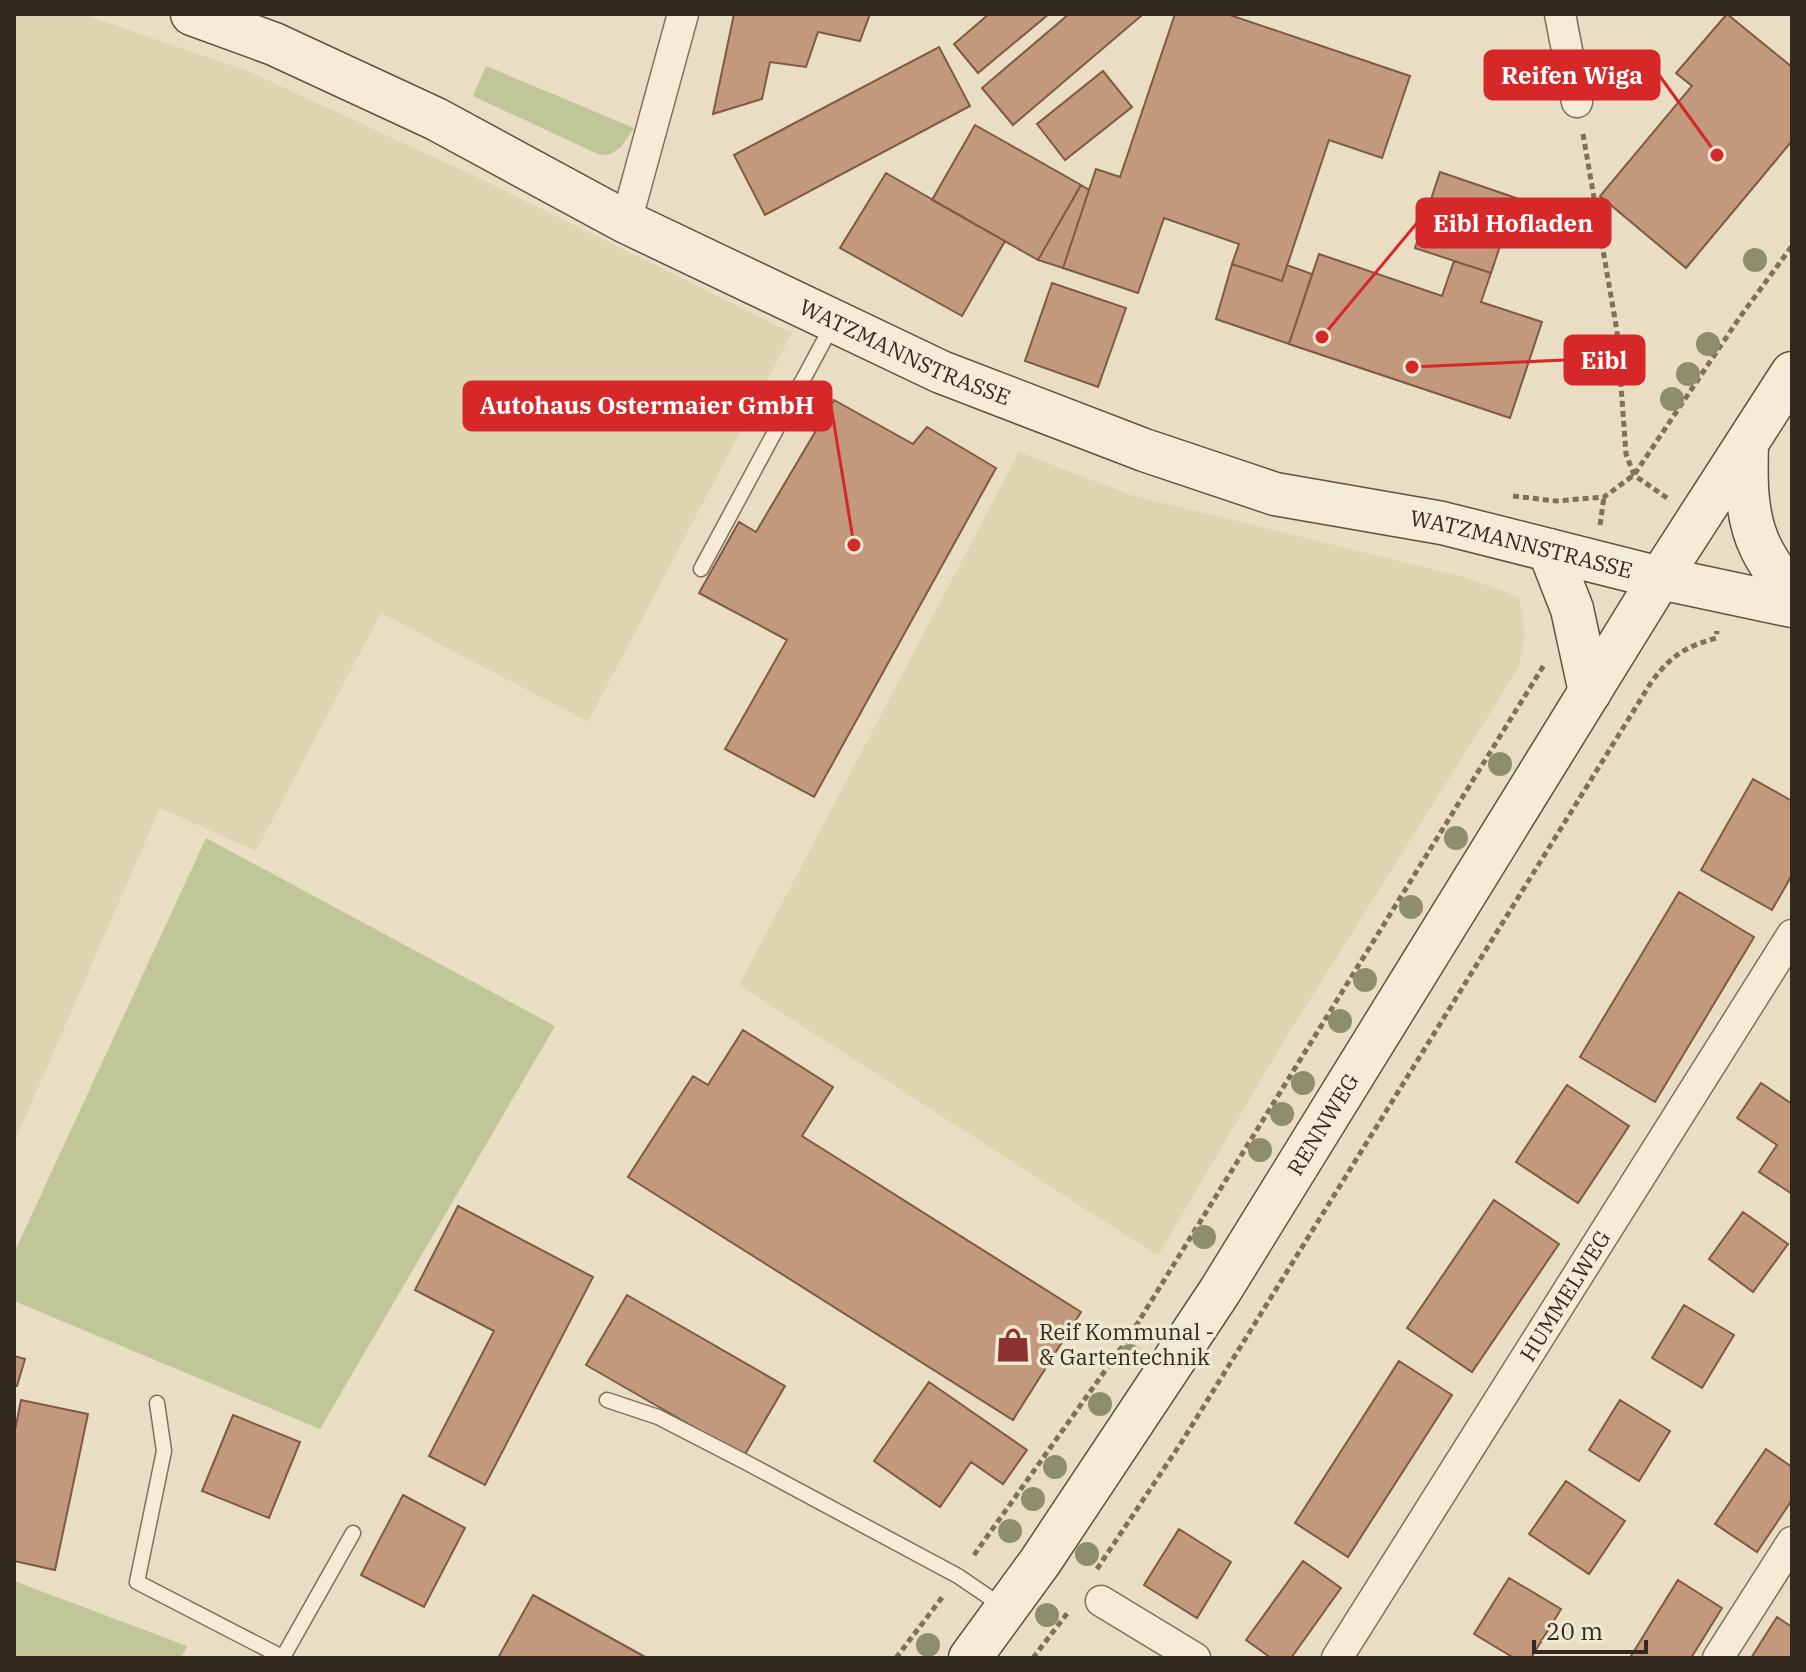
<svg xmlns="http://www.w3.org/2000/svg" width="1806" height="1672" viewBox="0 0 1806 1672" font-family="'IBM Plex Serif',serif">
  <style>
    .farmland { fill: #ded6b2 }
    .green { fill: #c1c699 }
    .building { fill: #c3997d; stroke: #7e5a44; stroke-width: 2 }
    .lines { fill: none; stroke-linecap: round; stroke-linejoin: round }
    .lane-casing { stroke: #816f5c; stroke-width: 17 }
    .street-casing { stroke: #816f5c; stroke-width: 33 }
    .secondary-casing { stroke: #63513f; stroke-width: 45 }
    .path { stroke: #816f5c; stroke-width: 5; stroke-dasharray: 6 4; stroke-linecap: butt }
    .lane { stroke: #f5ebd6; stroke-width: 14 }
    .street { stroke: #f5ebd6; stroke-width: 30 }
    .secondary { stroke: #f5ebd6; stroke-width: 42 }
    .tree { fill: #8e8e6d }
    .labels { text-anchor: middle; stroke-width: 7; stroke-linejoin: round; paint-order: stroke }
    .street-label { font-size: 22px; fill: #33281e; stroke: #f1e8d2 }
    .poi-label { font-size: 22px; fill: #33281e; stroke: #f1e8d2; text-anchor: start }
    .leader { fill: none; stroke: #d62828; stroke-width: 3 }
    .callout-dot { fill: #d62828; stroke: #f1e8d2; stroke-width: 3 }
    .callout { fill: #d62828; stroke: #d62828; stroke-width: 3 }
    .callout-label { font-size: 24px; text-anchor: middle; font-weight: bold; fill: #fff }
  </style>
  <rect width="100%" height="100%" fill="#e9ddc3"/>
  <path class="farmland" d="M14,14H83L250,72L483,180L792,333L588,722L381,613L256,851L160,808L14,1143Z
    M1019,452L1131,495L1464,577L1519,597L1525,633L1519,667L1281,1046L1158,1256L739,985Z"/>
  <path class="green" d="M486,66L634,128L621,147L611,154L600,155L473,96Z
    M206,838L555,1026L320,1429L14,1301V1253Z
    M14,1581L187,1646L181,1658H14Z"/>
  <path class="building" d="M734,14H870L860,41L818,32L806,67L770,62L762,99L713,114Z
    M989,14H1049L978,73L954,44Z
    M1069,14H1139L1141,16L1013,125L982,88Z
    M1175,14H1227L1410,76L1382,158L1329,140L1282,281L1232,264L1239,244L1164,218L1138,293L1063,268L1096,169L1120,177Z
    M1727,14L1792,67V141L1686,268L1600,196L1692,86L1676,73Z
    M939,47L970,106L765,215L734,155Z
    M1103,71L1132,107L1065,160L1037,124Z
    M975,125L1081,185L1038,260L932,200Z
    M1440,172L1516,198L1491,273L1415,248Z
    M886,173L1005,241L962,316L840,248Z
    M1081,185L1089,190L1063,268L1038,260Z
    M1319,254L1442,296L1454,261L1491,273L1481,302L1542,322L1510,418L1289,344Z
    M1232,264L1282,281L1287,265L1312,274L1289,344L1216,319Z
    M1052,283L1126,308L1098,387L1025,361Z
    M834,400L913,444L927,427L996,468L814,797L725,749L787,640L699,593L739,522L756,532Z
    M1753,779L1792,801V875L1772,910L1701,870Z
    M1679,892L1754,937L1655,1102L1580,1057Z
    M743,1030L833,1087L802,1136L1081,1312L1013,1420L628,1177L693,1076L708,1085Z
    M1761,1083L1792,1104V1194L1759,1172L1777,1145L1737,1118Z
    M1567,1085L1629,1126L1578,1203L1516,1162Z
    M1494,1200L1559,1244L1472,1372L1407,1328Z
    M458,1206L593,1277L485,1485L429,1456L494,1331L415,1290Z
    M1743,1212L1788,1244L1753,1292L1709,1259Z
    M627,1295L785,1386L744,1456L586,1365Z
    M1684,1305L1734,1335L1702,1388L1652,1358Z
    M14,1356L25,1359L17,1386H14Z
    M1399,1361L1452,1395L1348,1557L1295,1523Z
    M929,1382L1027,1450L1003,1484L971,1462L940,1507L874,1461Z
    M21,1400L88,1414L55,1570L14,1561V1435Z
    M1620,1400L1670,1431L1639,1481L1589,1450Z
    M233,1415L300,1442L269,1518L202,1491Z
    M1766,1449L1792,1467V1500L1757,1552L1715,1524Z
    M1566,1481L1625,1521L1589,1574L1529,1534Z
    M403,1495L465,1528L424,1607L361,1575Z
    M1179,1529L1231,1562L1197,1618L1144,1585Z
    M1303,1561L1341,1588L1291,1658H1271L1246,1640Z
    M1509,1578L1561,1609L1531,1658H1514L1474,1634Z
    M1678,1580L1722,1608L1691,1658H1634L1631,1656Z
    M533,1595L647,1658H498Z
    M1777,1617L1792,1627V1658H1751Z"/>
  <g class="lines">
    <g class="lane-casing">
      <path id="lane" d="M701,569L833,324
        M607,1400L658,1417L751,1465L958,1576L1002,1606
        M157,1403L164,1451L137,1582L284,1658
        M283,1657L353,1533"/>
    </g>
    <g class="street-casing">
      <g id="street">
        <path d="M1560,14L1577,102"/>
        <path d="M626,222L683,14"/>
        <path d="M1101,1601L1195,1658"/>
        <path id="s1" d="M1337,1658L1792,935"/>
        <path d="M1718,1658L1792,1542"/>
      </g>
    </g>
    <g class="secondary-casing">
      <g id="secondary">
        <path id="s2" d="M192,14L274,44L436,119L626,222L941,372L1144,450L1275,494L1442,523L1660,578L1792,606"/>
        <path d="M1747,443C1746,477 1745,516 1761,548C1769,565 1782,581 1792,596"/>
        <path d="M1549,550L1572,609L1590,692"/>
        <path id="s3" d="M970,1658L1040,1562L1220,1291L1660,578L1792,373"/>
      </g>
    </g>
    <path class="path" d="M1583,134L1617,331L1626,454L1634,475L1667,498
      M1513,496L1556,501L1604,497L1634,475L1740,317L1792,246
      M1600,525L1604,497
      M974,1555L1129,1337L1544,665
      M1097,1569L1181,1443L1652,681C1672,655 1685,647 1716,638L1717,631
      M896,1658L944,1595
      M1033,1658L1069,1611"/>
    <use href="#lane" class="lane"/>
    <use href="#street" class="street"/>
    <use href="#secondary" class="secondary"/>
  </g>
  <g class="tree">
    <circle cx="1755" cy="260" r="12"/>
    <circle cx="1708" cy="344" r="12"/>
    <circle cx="1688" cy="374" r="12"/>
    <circle cx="1672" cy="399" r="12"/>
    <circle cx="1500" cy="764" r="12"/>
    <circle cx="1456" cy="838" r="12"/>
    <circle cx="1411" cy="907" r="12"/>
    <circle cx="1365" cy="980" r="12"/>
    <circle cx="1340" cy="1021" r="12"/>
    <circle cx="1303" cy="1083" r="12"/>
    <circle cx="1282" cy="1114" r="12"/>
    <circle cx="1260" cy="1150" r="12"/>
    <circle cx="1204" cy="1237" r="12"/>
    <circle cx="1130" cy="1356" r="12"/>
    <circle cx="1100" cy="1404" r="12"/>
    <circle cx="1055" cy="1467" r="12"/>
    <circle cx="1033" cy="1499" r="12"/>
    <circle cx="1010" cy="1531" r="12"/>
    <circle cx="1087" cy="1554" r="12"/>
    <circle cx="1047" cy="1615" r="12"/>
    <circle cx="928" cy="1645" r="12"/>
  </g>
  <defs>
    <g id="shop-bare" transform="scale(2.76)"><path d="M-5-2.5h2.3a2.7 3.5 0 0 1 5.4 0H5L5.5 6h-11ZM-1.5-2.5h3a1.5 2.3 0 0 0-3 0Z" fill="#8a3234" stroke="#f1e8d2" stroke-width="2.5" paint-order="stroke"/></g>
  </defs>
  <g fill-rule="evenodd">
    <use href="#shop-bare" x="1013" y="1345"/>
  </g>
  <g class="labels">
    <g class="street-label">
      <text dy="8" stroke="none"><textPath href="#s2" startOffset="790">WATZMANNSTRASSE</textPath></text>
      <text dy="8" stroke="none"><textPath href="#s2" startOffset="1438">WATZMANNSTRASSE</textPath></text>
      <text dy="8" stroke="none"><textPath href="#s3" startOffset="640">RENNWEG</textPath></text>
      <text dy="8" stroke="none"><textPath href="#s1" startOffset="428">HUMMELWEG</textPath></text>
    </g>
    <g class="poi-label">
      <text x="1039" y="1340">Reif Kommunal -<tspan x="1039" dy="25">&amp; Gartentechnik</tspan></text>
    </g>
  </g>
  <path class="leader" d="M1717 155L1659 75M1322 337L1417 223M1412 367L1565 360M854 545L831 406"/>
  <g class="callout-dot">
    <circle cx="1717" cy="155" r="8"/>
    <circle cx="1322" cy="337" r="8"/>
    <circle cx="1412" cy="367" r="8"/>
    <circle cx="854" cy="545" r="8"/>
  </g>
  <g class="callout">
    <rect x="1485" y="51" width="174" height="48" rx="8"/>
    <rect x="1417" y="199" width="193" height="48" rx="8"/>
    <rect x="1565" y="336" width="79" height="48" rx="8"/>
    <rect x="464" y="382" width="367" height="48" rx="8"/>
  </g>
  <g class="callout-label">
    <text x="1572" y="84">Reifen Wiga</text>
    <text x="1513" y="232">Eibl Hofladen</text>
    <text x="1604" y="369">Eibl</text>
    <text x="647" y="414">Autohaus Ostermaier GmbH</text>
  </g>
  <rect width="1806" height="1672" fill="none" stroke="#33281e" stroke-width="32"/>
  <path d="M1534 1640v12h112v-12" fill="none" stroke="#33281e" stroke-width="4"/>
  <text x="1546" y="1640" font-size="24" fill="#33281e" stroke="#f1e8d2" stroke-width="6" paint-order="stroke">20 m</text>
</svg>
